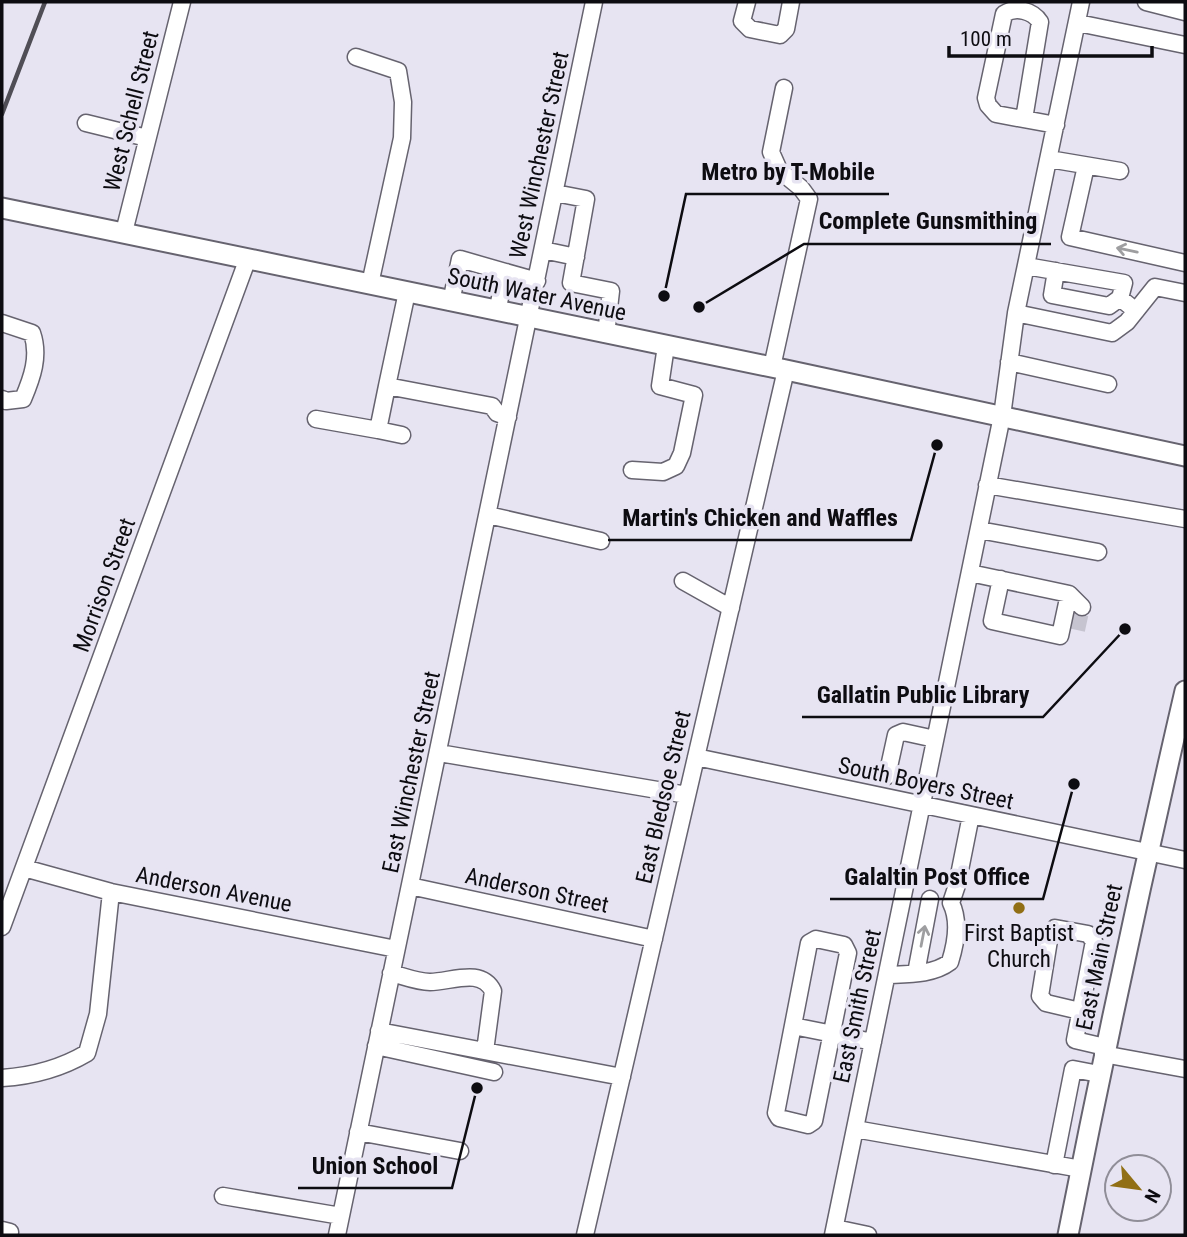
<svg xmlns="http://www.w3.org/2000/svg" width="1187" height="1237" viewBox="0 0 1187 1237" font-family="'Roboto Condensed',sans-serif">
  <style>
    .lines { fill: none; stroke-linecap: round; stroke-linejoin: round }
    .minor-tunnel { stroke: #c6c4d0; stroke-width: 16; stroke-dasharray: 16 8; stroke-linecap: butt }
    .minor-casing { stroke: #66636f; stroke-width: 19 }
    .major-casing { stroke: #66636f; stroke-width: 23 }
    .minor { stroke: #fff; stroke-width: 16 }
    .major { stroke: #fff; stroke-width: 19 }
    .rail { stroke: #504e56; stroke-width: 4.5 }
    .oneway { stroke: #9e9ea0 }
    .poi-dot { fill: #916f15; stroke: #e7e4f2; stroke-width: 2.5 }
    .labels { text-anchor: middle; stroke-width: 7; stroke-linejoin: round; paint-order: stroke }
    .street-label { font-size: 23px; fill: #0d0c11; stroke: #e7e4f2 }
    .poi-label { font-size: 23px; fill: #0d0c11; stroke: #e7e4f2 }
    .leader { fill: none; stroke: #0d0c11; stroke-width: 2.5 }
    .callout-dot { fill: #0d0c11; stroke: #e7e4f2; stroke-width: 2.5 }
    .callout-label { font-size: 24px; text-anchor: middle; font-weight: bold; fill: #0d0c11; stroke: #e7e4f2; stroke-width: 7; stroke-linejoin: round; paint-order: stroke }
  </style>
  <rect width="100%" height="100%" fill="#e7e4f2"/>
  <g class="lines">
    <path class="minor-tunnel" d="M1077,630L1082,607"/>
    <g class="minor-casing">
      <path id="minor" d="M747,2L742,21L750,29L780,35L786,29L791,2
        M1146,2L1185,12
        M1078,23L1185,45
        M356,57L398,71L403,102L402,138L370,284
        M1024,119L1040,22C1033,11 1016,6 1004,14L986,98L988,105L996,114L1056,125
        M86,123L147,138
        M1049,159L1120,171
        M1086,166L1070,237L1185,263
        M555,193L586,199L571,283L611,291L606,334
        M124,232L182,2
        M543,250L576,257
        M1026,266L1124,283L1120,298L1136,311
        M1056,271L1052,295L1109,306L1120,298
        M407,292L387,386L492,406L497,413L508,417
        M451,302L460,259L537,281
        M497,311L506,272
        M1016,313L1112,333L1127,322L1155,287L1185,293
        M2,323L32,333C40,356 32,378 23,399L6,401L2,399
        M1009,362L1108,384
        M772,367L809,199L801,188L779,170L771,152L784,88
        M387,386L378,430L402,435
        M316,419L378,430
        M632,470L663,472L676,466L682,453L694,395L660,386L666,346
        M987,485L1185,519
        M488,515L601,541
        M979,530L1098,552
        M970,573L1069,594L1060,636L992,621L1001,579
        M683,581L731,608
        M1069,594L1082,607
        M439,753L687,795
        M696,757L1185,860
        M887,776L896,735L903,732L935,739
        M24,868L111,892L396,949
        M410,886L654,939
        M2,927L248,258
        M816,939L844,945L848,953L814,1121L808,1125L779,1118L776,1113L809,943Z
        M391,973C403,976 417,982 430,982C451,982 481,967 493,991L485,1051
        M916,973L930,899
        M887,975C908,974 933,975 950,962C956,943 960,921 951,903L957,885L971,815
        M1080,1011L1046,1003L1040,996L1050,934L1055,928L1088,934L1094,941L1075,1040L1105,1047
        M793,1026L873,1042
        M379,1031L622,1077
        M376,1046L494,1072
        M1103,1054L1185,1069
        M2,1078C33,1076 60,1069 87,1053L98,1014L111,892
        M855,1129L1081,1169
        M358,1132L460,1151
        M1054,1165L1073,1069L1099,1074
        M223,1196L341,1216
        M835,1228L868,1235
        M2,1230L10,1232
        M337,1235L594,2
        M585,1235L786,370
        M833,1235L1002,416L1016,313L1081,2"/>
    </g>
    <g class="major-casing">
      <path id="major" d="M2,208L786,370L1185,456
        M1068,1235C1104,1053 1143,872 1185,691"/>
    </g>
    <use href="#minor" class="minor"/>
    <use href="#major" class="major"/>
    <path class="rail" d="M2,114L45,2"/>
  </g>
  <defs><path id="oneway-shaft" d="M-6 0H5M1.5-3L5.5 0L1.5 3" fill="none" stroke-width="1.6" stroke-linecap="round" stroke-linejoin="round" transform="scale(1.75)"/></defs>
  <g class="oneway">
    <use href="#oneway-shaft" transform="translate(1127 250) rotate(-168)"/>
    <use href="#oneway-shaft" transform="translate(923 936) rotate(-79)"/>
  </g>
  <circle class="poi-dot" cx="1019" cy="908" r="7"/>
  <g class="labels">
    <g class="street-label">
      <text transform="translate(131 111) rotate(-76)" y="8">West Schell Street</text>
      <text transform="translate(539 155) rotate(-78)" y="8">West Winchester Street</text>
      <text transform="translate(537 294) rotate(12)" y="8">South Water Avenue</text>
      <text transform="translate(104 585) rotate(-70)" y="8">Morrison Street</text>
      <text transform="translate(411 772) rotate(-78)" y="8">East Winchester Street</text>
      <text transform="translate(926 783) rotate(12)" y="8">South Boyers Street</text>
      <text transform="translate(663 797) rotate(-77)" y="8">East Bledsoe Street</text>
      <text transform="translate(214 889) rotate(11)" y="8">Anderson Avenue</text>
      <text transform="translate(537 890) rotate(12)" y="8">Anderson Street</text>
      <text transform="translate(1099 957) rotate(-78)" y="8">East Main Street</text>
      <text transform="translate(857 1006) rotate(-78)" y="8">East Smith Street</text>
    </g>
    <g class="poi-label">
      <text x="1019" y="941">First Baptist<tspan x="1019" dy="26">Church</tspan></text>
    </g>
  </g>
  <path class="leader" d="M664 296L686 194H889M699 307L804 244H1051M937 445L911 540H608M1125 629L1043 717H802M1074 784L1043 899H830M477 1088L452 1188H298"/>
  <g class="callout-dot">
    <circle cx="664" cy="296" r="7"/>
    <circle cx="699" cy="307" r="7"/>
    <circle cx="937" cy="445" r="7"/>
    <circle cx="1125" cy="629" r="7"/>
    <circle cx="1074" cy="784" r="7"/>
    <circle cx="477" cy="1088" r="7"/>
  </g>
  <g class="callout-label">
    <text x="788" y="180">Metro by T-Mobile</text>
    <text x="928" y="229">Complete Gunsmithing</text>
    <text x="760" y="526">Martin's Chicken and Waffles</text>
    <text x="923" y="703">Gallatin Public Library</text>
    <text x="937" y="885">Galaltin Post Office</text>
    <text x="375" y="1174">Union School</text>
  </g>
  <rect width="1187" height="1237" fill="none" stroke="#0d0c11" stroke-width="7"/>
  <g transform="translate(1138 1188) rotate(119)"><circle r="33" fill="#e7e4f2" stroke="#908e98" stroke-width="2"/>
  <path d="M0-5L12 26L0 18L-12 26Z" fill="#916f15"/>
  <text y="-10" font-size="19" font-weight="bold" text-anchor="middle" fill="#0d0c11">N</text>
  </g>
  <path d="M949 46v10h203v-10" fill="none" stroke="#0d0c11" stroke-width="3.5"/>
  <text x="960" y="46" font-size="21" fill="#0d0c11" stroke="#e7e4f2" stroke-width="5" paint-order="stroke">100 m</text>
</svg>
